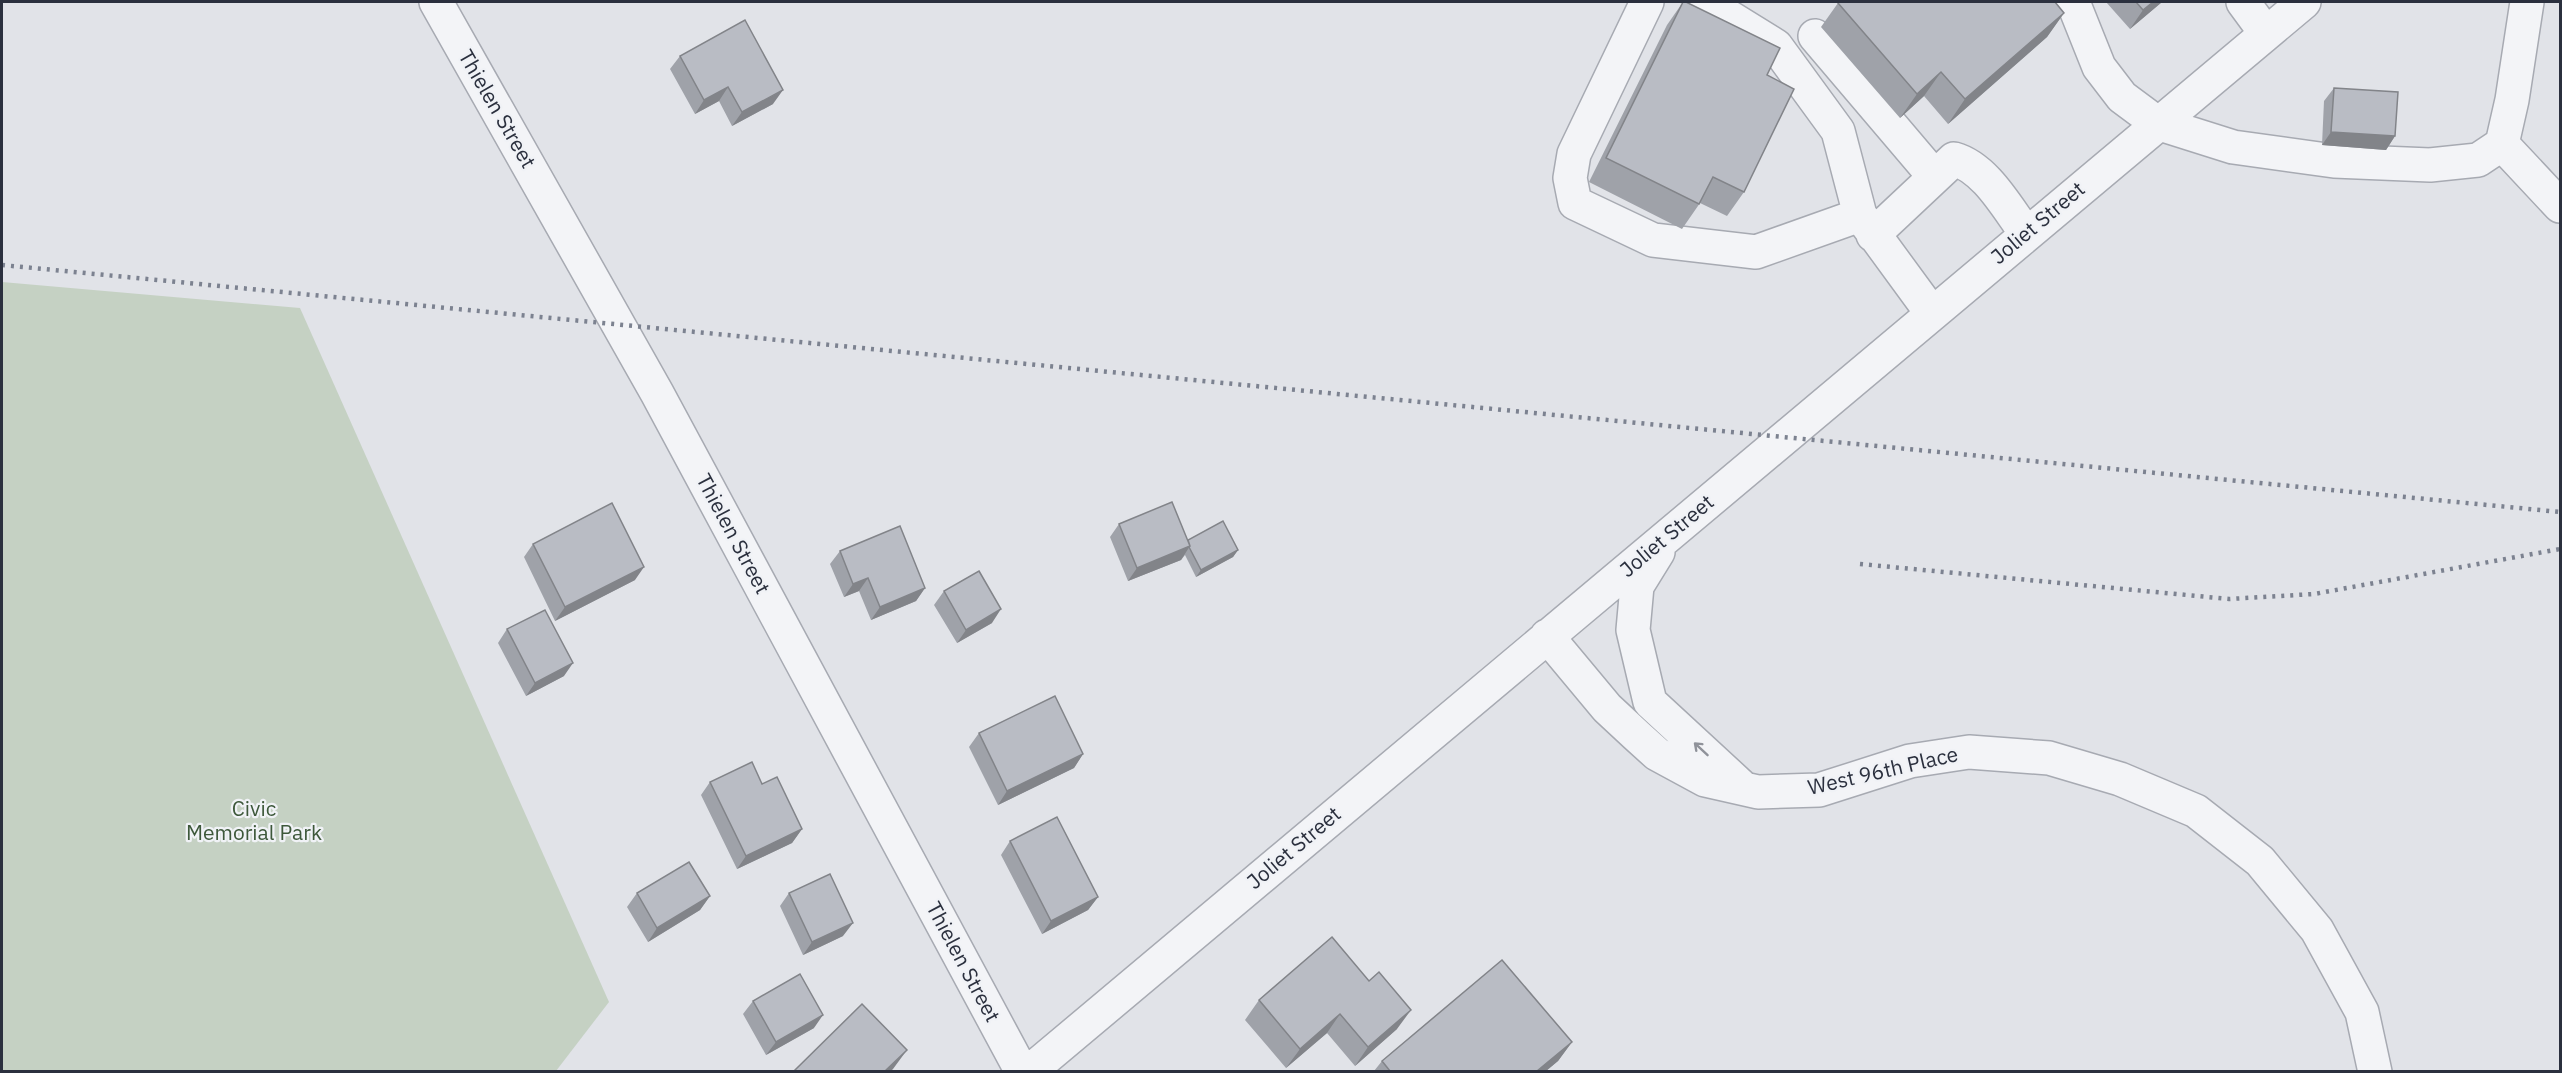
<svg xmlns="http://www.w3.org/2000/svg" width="2562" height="1073" viewBox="0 0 2562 1073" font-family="'IBM Plex Sans',sans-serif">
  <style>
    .green { fill: #c5d1c3 }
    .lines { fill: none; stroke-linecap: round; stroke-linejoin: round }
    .minor-casing { stroke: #a7aab2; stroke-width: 36 }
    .minor { stroke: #f3f4f7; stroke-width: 33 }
    .rail { stroke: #7c8290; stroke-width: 4.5; stroke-dasharray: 3 6; stroke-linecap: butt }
    .wall { fill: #9fa2a9 }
    .shaded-wall { fill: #828489 }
    .building { fill: #b9bcc4; stroke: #828489; stroke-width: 1.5 }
    .oneway { stroke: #8f929a }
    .labels { text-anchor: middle; stroke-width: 4.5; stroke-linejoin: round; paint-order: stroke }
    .street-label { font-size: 21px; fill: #2b303e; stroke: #f0f2f6 }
    .park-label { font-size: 21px; fill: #3d583a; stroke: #f0f2f6 }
  </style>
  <rect width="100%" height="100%" fill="#e1e3e8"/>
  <path class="green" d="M2,282L300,308L609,1002L556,1071H2Z"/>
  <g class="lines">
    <g class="minor-casing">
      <path id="minor" d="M436,2L657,393L1022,1072
        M1647,2L1574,154L1570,178L1575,203L1653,240L1756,252L1860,215
        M1705,2L1776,46L1838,131L1860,215L1931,312
        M2073,2L2099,67L2122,97L2157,123L2233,147L2334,161L2430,165L2478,160L2502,144L2512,100L2527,2
        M2243,2L2265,32
        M1815,36L1934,176
        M2502,144L2560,206
        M1873,235L1954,159C1986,168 2007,208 2026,233
        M1658,552L1637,586L1633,630L1650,702L1741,786
        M1547,636L1607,708L1636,735L1657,754L1705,780L1758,792L1819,790L1910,761L1969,752L2049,758L2120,779L2196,811L2260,861L2317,930L2362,1012L2375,1072
        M1029,1072L2304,2"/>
    </g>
    <use href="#minor" class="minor"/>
    <path class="rail" d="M2,265L2560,512
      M1860,564L2229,599L2314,594L2560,549"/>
  </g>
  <path class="wall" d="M1683,2L1767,75L1744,192L1727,216L1700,203L1682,229L1589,182L1667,25Z
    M2106,2H2162L2130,29Z
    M1838,3L2064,13L2047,37L1948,124L1924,96L1900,118L1821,27Z
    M680,56L773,104L732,126L719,101L695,114L670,69Z
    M2334,88L2395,136L2386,150L2322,145L2324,101Z
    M1119,524L1188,540L1238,550L1233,557L1196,577L1185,555L1181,560L1128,581L1110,537Z
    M533,544L635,580L555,621L524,557Z
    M840,551L925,588L916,601L871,620L859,591L844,597L830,564Z
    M944,591L992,623L957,643L934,605Z
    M507,629L564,676L526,696L498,643Z
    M979,733L1083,754L1074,768L998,805L969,747Z
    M710,782L762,784L802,829L792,843L737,869L701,795Z
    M1010,841L1098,897L1088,910L1042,934L1001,855Z
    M637,893L710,896L700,910L648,942L627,907Z
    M789,893L843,936L803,955L780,906Z
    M1332,937L1397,1029L1355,1066L1327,1033L1286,1068L1245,1020L1259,1000Z
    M753,1001L814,1028L766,1055L743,1014Z
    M1572,1042L1558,1061L1546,1071H1374L1382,1061Z"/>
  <path class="shaded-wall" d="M2153,2H2162L2130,29L2143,10Z
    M2064,13L2047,37L1948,124L1965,99Z
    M1941,72L1924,96L1900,118L1917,94Z
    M728,87L719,101L695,114L704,100Z
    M783,90L773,104L732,126L742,112Z
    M2331,132L2395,136L2386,150L2322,145Z
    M1190,546L1181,560L1128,581L1137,568Z
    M1238,550L1233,557L1196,577L1201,570Z
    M644,567L635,580L555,621L565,607Z
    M868,578L859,591L844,597L853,584Z
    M925,588L916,601L871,620L880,607Z
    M1001,609L992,623L957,643L966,630Z
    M573,663L564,676L526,696L535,683Z
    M1083,754L1074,768L998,805L1007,791Z
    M802,829L792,843L737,869L746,856Z
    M710,896L700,910L648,942L657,928Z
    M1098,897L1088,910L1042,934L1051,921Z
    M853,923L843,936L803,955L812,942Z
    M1411,1010L1397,1029L1355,1066L1368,1047Z
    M1340,1014L1327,1033L1286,1068L1300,1049Z
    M823,1015L814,1028L766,1055L776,1042Z
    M1572,1042L1558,1061L1546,1071H1537Z
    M907,1050L893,1069L891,1071H885Z"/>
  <path class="building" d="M1683,2H1686L1780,48L1767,75L1794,89L1744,192L1713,177L1699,204L1606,158Z
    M1839,2H2055L2064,13L1965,99L1941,72L1917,94L1838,3Z
    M2136,2H2153L2143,10Z
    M745,20L783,90L742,112L728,87L704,100L680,56Z
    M2334,88L2398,92L2395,136L2331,132Z
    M1172,502L1190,546L1137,568L1119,524Z
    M612,503L644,567L565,607L533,544Z
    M1223,521L1238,550L1201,570L1189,547L1190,546L1188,540Z
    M900,526L925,588L880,607L868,578L853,584L840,551Z
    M979,571L1001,609L966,630L944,591Z
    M545,610L573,663L535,683L507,629Z
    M1055,696L1083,754L1007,791L979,733Z
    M752,762L762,784L777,777L802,829L746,856L710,782Z
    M1057,817L1098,897L1051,921L1010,841Z
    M689,862L710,896L657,928L637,893Z
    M830,874L853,923L812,942L789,893Z
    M1332,937L1369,981L1379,972L1411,1010L1368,1047L1340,1014L1300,1049L1259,1000Z
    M1502,960L1572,1042L1537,1071H1390L1382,1061Z
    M800,974L823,1015L776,1042L753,1001Z
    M862,1004L907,1050L885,1071H794Z"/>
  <defs><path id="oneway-shaft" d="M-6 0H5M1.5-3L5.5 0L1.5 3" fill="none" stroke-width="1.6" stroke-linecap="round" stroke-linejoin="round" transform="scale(1.5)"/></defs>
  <use class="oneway" href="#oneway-shaft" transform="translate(1701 749) rotate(-137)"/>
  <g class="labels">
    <g class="street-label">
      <text transform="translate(497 109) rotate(60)" y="7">Thielen Street</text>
      <text transform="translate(2038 223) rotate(-40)" y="7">Joliet Street</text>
      <text transform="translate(733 534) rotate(62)" y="7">Thielen Street</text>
      <text transform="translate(1667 536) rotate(-40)" y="7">Joliet Street</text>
      <text transform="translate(1883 771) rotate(-13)" y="7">West 96th Place</text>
      <text transform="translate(1294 848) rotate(-40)" y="7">Joliet Street</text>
      <text transform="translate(963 962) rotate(62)" y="7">Thielen Street</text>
    </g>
    <g class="park-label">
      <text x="254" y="816">Civic<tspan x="254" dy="24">Memorial Park</tspan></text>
    </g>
  </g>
  <rect width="2562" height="1073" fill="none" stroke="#2b303e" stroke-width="6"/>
</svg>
